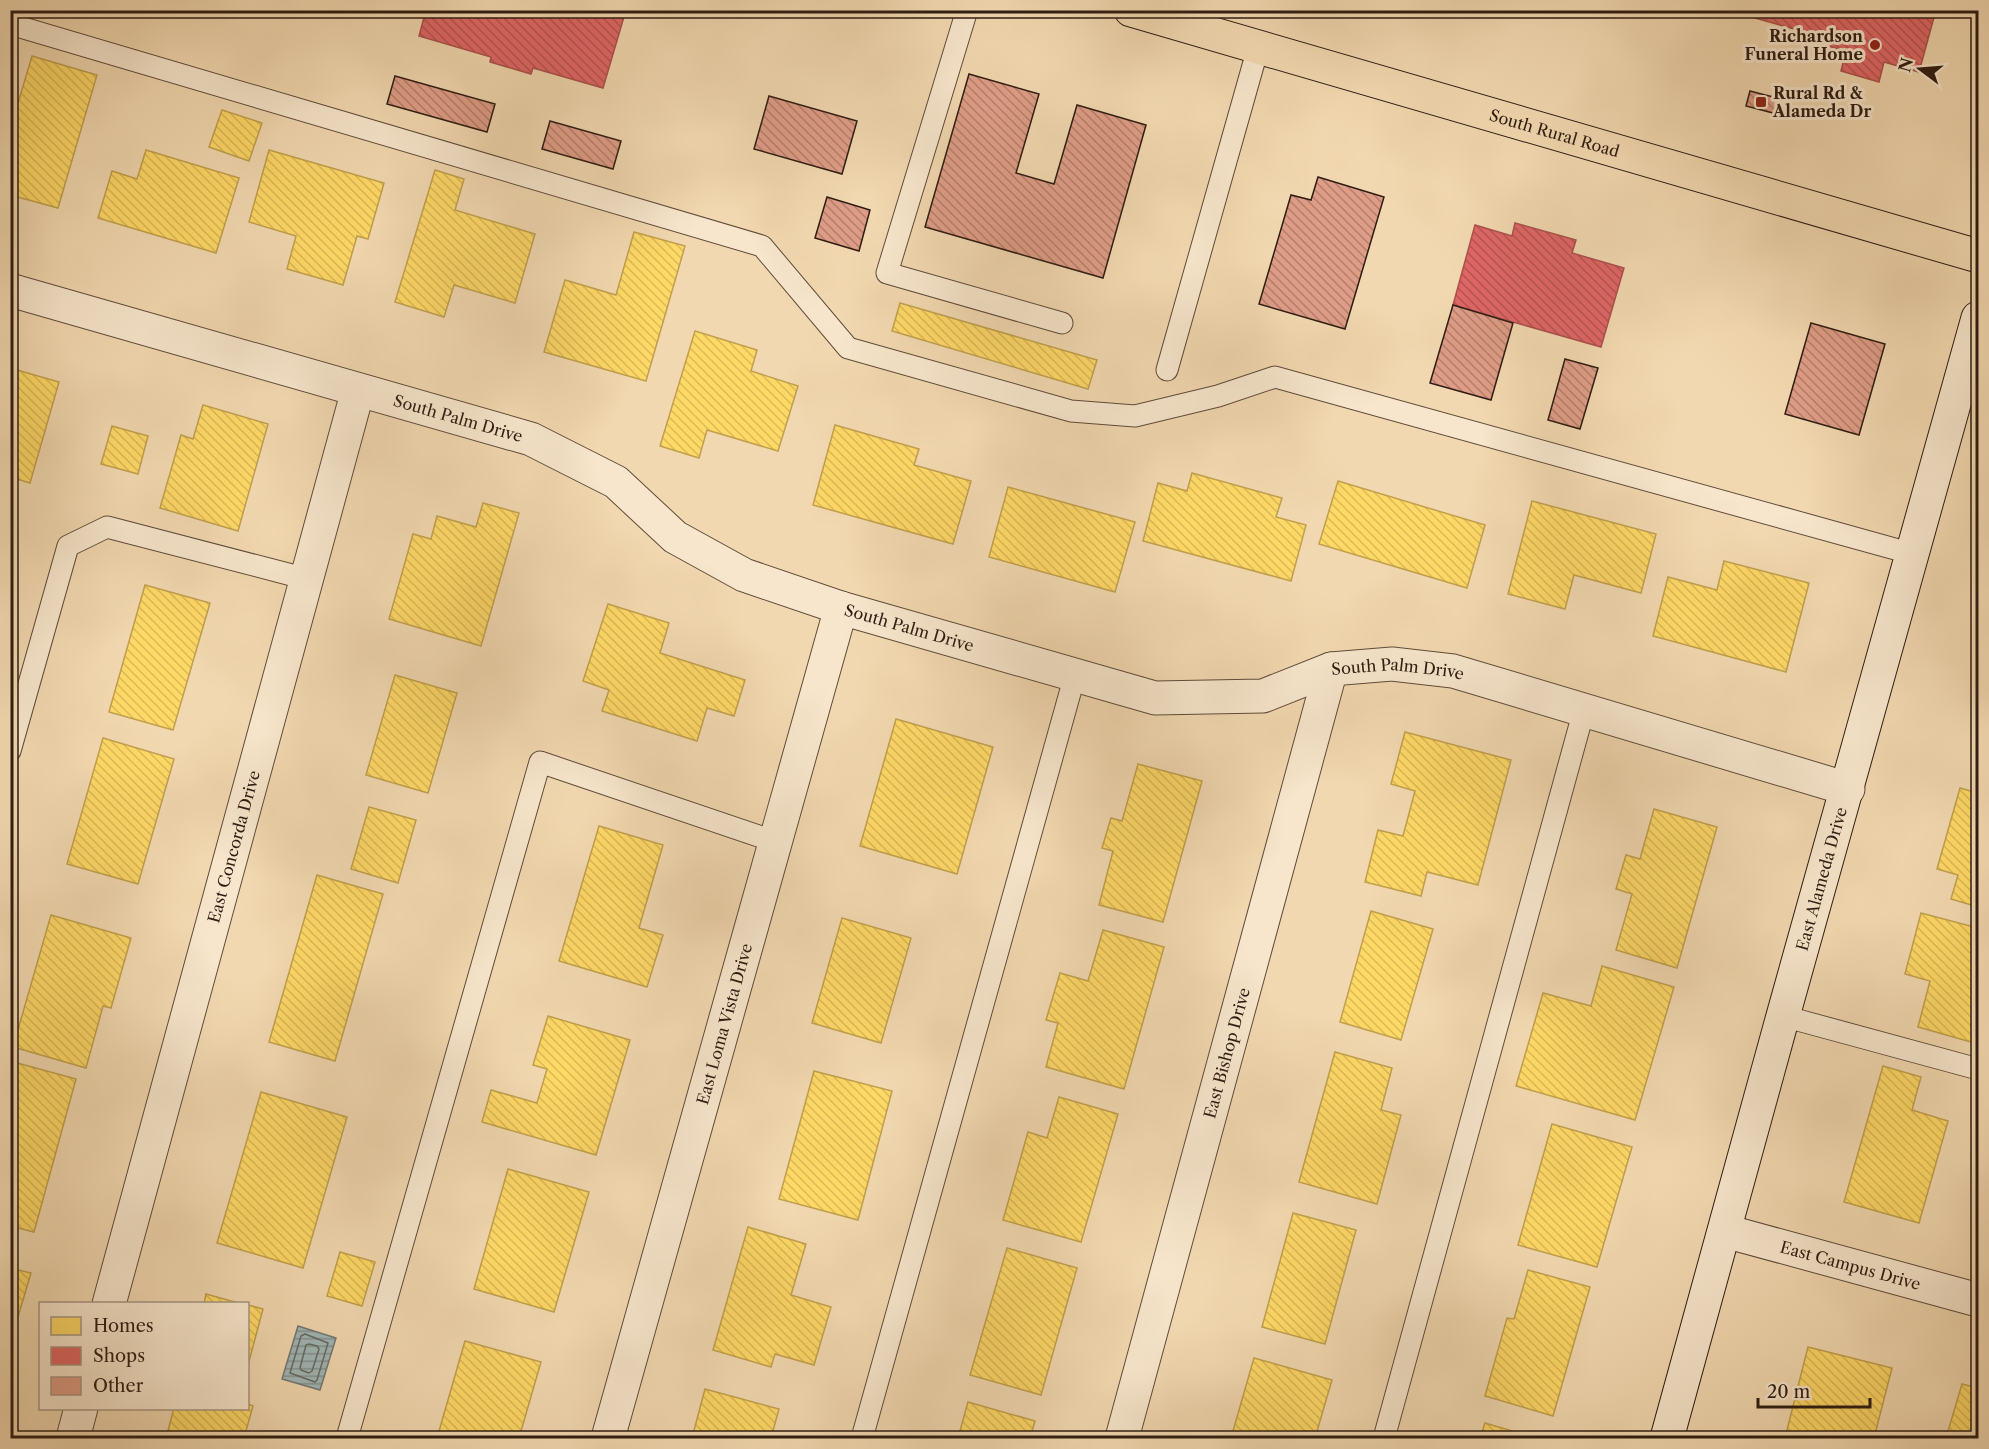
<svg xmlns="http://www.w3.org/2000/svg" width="1989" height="1449" viewBox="0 0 1989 1449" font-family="'Libre Caslon Text',serif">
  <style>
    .water { fill: url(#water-rules); stroke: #727975; stroke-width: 1.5 }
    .homes { fill: url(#homes-back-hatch); stroke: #c0a04d; stroke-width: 1.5 }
    .shops { fill: url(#shops-back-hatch); stroke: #ab504d; stroke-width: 1.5 }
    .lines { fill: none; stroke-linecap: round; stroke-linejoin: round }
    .shore { stroke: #676a64; stroke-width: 1.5 }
    .building { fill: url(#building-back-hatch); stroke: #2e1c12; stroke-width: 1.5 }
    .lane-casing { stroke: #5f4b3a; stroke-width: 23 }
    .street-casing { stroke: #5f4b3a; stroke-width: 35 }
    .secondary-casing { stroke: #2e1c12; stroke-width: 35 }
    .primary-casing { stroke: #2e1c12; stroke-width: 35 }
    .lane { stroke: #f7e6cc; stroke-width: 21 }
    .street { stroke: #f7e6cc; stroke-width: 33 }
    .secondary { stroke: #f7e6cc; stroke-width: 33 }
    .primary { stroke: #f2d8b0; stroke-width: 33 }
    .poi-dot { fill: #8f2418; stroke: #f7e6cc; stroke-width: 2 }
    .labels { text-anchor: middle; stroke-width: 6; stroke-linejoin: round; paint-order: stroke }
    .poi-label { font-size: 16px; font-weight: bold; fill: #2e1c12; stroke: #f7e6cc; text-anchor: end }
    .street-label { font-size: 16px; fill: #2e1c12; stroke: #f7e6cc }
  </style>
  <defs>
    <pattern id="water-rules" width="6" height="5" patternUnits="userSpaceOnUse" patternTransform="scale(1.5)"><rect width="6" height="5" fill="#a0b7b7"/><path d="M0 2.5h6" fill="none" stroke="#839493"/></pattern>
    <pattern id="homes-back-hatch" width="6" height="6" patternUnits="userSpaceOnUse" patternTransform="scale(1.5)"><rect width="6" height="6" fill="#ffd966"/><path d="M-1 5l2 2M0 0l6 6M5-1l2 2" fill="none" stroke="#dbba57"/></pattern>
    <pattern id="shops-back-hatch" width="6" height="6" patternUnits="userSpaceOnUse" patternTransform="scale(1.5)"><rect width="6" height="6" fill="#e06666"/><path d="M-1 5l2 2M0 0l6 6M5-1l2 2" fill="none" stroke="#b65353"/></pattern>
    <pattern id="building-back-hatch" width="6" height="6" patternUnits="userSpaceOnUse" patternTransform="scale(1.5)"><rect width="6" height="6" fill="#df9d87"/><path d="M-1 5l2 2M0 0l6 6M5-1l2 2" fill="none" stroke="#b57f6d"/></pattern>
  </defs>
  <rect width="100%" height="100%" fill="#f2d8b0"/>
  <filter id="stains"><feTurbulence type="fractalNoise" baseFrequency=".00333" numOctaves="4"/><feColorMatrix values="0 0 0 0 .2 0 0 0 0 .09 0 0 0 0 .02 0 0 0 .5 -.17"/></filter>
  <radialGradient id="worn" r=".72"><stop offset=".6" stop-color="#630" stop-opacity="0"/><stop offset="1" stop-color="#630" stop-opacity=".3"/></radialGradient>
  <path class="water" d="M298,1326L336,1338L320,1390L282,1379Z"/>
  <path class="homes" d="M32,56L97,75L58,208L10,195V130Z
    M222,110L262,123L249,161L209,147Z
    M146,150L239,178L216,253L98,218L112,171L137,179Z
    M269,150L384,183L368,239L357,236L343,285L287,269L296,236L249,222Z
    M435,170L464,179L455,210L535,234L515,303L454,285L444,317L395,302Z
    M634,232L685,246L646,381L544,352L565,280L616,295Z
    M900,303L1097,360L1088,389L892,331Z
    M695,331L757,350L751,371L798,386L778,451L707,430L699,458L660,446Z
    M10,368L59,382L30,483L10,477Z
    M203,405L268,424L238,531L160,508L181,435L193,439Z
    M835,425L919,449L914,465L971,481L953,544L813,505Z
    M112,426L148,436L138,474L101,464Z
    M1192,473L1282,498L1276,517L1306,525L1291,581L1143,541L1158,483L1187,491Z
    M1338,481L1485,525L1467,588L1319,544Z
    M1008,487L1135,522L1115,592L989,557Z
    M1532,501L1656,534L1641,593L1574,575L1565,609L1508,594Z
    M483,503L519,513L481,646L389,619L413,534L431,539L437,516L476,527Z
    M1724,561L1809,583L1786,672L1653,636L1668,577L1717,590Z
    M145,585L210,603L173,730L109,712Z
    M608,604L669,623L660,653L745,680L734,716L707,708L697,741L602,711L609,690L583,681Z
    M395,675L457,693L428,793L366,775Z
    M896,719L993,747L957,874L860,846Z
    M1405,732L1511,760L1478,885L1427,872L1421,896L1365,882L1378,830L1403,836L1415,791L1391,784Z
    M103,738L174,759L138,884L67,864Z
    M1138,764L1202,781L1163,922L1099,905L1113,851L1102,848L1111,818L1122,821Z
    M1960,788L1978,793V907L1951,899L1958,875L1937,869Z
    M369,807L416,820L398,883L351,869Z
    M1654,809L1717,827L1677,968L1616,950L1632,894L1616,889L1626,855L1640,859Z
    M599,826L663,845L639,928L663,935L647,987L559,961Z
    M317,875L383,894L335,1061L269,1042Z
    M1371,911L1433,929L1401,1040L1340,1022Z
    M1921,913L1978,928V1044L1918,1027L1930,981L1905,974Z
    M51,915L131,938L111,1008L103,1006L86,1068L13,1047Z
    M842,918L911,938L881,1043L812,1023Z
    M1103,930L1164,947L1124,1089L1046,1067L1058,1023L1046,1020L1060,973L1088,981Z
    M1602,966L1674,987L1635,1120L1516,1086L1543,993L1591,1006Z
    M548,1016L630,1040L596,1155L482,1122L491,1090L537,1103L547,1069L533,1065Z
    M1335,1052L1392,1068L1381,1110L1401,1115L1377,1204L1299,1182Z
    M10,1061L76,1079L34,1232L10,1226Z
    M1883,1066L1921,1077L1912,1110L1948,1121L1919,1223L1844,1202Z
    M814,1071L892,1091L858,1220L779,1199Z
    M261,1092L347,1117L303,1268L217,1243Z
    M1059,1097L1118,1114L1081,1242L1003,1220L1028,1132L1047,1138Z
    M1552,1124L1632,1147L1597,1267L1518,1245Z
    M508,1169L589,1192L554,1312L474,1289Z
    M1293,1213L1356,1230L1325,1344L1262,1327Z
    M748,1227L806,1244L791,1295L831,1307L814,1365L775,1354L771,1367L713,1350Z
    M1007,1248L1077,1268L1041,1395L970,1375Z
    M340,1252L375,1262L362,1306L327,1296Z
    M10,1268L31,1273L10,1344Z
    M1528,1270L1590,1287L1553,1416L1485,1396L1507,1318L1514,1319Z
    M206,1294L242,1304H204Z
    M248,1305L263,1309L248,1365Z
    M465,1341L541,1362L519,1438H437Z
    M1808,1347L1892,1368L1874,1438H1785Z
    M1254,1358L1332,1380L1315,1438H1231Z
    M1962,1384L1978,1388V1438H1946Z
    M705,1389L779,1409L771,1438H692Z
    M968,1402L1035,1421L1030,1438H958Z
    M248,1404L253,1406L244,1438H166L174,1408H248Z
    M1485,1423L1536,1438H1480Z"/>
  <path class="shops" d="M426,10H626L603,88L533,68L531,74L490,62L491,57L419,36Z
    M1738,10H1936L1919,72L1884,62L1879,82L1841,71L1846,51L1803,39L1805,32L1737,13Z
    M1515,223L1576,240L1572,253L1624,268L1601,347L1453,305L1475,225L1512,236Z"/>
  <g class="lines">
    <path class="shore" d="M305,1334L328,1343L317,1380L315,1382L290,1373L301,1336Z
      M309,1344L317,1346L319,1349L312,1371L309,1373L301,1370L300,1368L306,1345Z"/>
  </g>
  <path class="building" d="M969,74L1039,94L1016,173L1054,184L1077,105L1146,125L1103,278L925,227Z
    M395,76L495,104L487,132L387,104Z
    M1750,91L1781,99L1777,114L1746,106Z
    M769,96L857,121L842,174L754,149Z
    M550,121L621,141L613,169L542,149Z
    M1318,177L1384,197L1345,329L1259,304L1291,195L1311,200Z
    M827,197L870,210L859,251L815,238Z
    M1453,305L1513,323L1491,400L1430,383Z
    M1811,323L1885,344L1859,435L1785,414Z
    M1565,359L1598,368L1580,429L1548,420Z"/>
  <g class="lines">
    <g class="lane-casing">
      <path id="lane" d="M967,10L887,273L1062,323
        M10,24L762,246L848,348L1071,411L1135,416L1218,396L1275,377L1913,554
        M1167,370L1258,48
        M10,751L68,546L107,527L307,579
        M1783,1016L1978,1069
        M347,1438L540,762L776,842
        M862,1438L1075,675
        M1384,1438L1584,710"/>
    </g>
    <g class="street-casing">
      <g id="street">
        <path id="s1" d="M10,290L531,439L616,482L675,537L744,575L841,608L1155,698L1263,696L1331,669L1392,664L1453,671L1848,789"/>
        <path id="s2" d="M1725,1231L1978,1300"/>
        <path id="s3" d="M109,1304L358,390"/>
        <path d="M73,1438L81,1408"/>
        <path id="s4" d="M608,1438L841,608"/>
        <path id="s5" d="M1122,1438L1331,669"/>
      </g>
    </g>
    <g class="secondary-casing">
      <g id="secondary">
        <path id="s6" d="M1667,1438L1783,1016L1978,318"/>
      </g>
    </g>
    <g class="primary-casing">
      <g id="primary">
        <path id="s7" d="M1131,10L1978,256"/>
      </g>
    </g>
    <use href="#lane" class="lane"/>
    <use href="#street" class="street"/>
    <use href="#secondary" class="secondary"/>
    <use href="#primary" class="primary"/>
  </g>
  <g class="poi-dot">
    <circle cx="1875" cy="45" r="6"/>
    <rect x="1755" y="96" width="12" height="12" rx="3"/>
  </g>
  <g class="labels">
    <g class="poi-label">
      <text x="1863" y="42">Richardson<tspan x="1863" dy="18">Funeral Home</tspan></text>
      <text x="1773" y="99" text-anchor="start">Rural Rd &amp;<tspan x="1773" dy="18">Alameda Dr</tspan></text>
    </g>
    <g class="street-label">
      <text dy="6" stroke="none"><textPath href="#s7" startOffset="441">South Rural Road</textPath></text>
      <text dy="6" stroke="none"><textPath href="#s1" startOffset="466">South Palm Drive</textPath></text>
      <text dy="6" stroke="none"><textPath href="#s1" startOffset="970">South Palm Drive</textPath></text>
      <text dy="6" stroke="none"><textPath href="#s1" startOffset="1474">South Palm Drive</textPath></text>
      <text dy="6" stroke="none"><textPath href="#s3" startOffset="474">East Concorda Drive</textPath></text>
      <text dy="6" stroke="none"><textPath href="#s6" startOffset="580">East Alameda Drive</textPath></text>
      <text dy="6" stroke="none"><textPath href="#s4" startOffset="430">East Loma Vista Drive</textPath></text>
      <text dy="6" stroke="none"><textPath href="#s5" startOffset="399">East Bishop Drive</textPath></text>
      <text dy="6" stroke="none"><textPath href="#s2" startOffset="130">East Campus Drive</textPath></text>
    </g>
  </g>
  <rect width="1989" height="1449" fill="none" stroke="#f2d8b0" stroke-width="36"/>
  <rect x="12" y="12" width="1965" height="1425" fill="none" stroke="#2e1c12" stroke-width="3"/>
  <rect x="18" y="18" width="1953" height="1413" fill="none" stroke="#2e1c12" stroke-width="1.5"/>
  <rect x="39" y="1302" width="210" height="108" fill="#f7e6cc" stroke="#a79582" stroke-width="1.5"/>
  <rect x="51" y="1317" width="30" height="18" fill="#ffd966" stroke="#a79582" stroke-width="1.5"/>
  <text x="93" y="1332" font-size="18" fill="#2e1c12">Homes</text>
  <rect x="51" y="1347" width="30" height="18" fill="#e06666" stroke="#a79582" stroke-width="1.5"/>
  <text x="93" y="1362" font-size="18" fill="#2e1c12">Shops</text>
  <rect x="51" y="1377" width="30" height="18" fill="#df9d87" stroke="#a79582" stroke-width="1.5"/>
  <text x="93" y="1392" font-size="18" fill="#2e1c12">Other</text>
  <g transform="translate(1920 69) rotate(286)" stroke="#f7e6cc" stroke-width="4.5" paint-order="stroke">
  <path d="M0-4.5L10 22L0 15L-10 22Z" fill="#2e1c12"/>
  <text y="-9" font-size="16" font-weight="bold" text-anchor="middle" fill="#2e1c12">N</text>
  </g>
  <path d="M1758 1398v9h112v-9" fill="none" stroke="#2e1c12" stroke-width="3"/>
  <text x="1767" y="1398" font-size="18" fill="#2e1c12" stroke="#f7e6cc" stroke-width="4.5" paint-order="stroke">20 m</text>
  <rect width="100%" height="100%" filter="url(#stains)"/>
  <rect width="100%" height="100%" fill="url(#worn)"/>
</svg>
